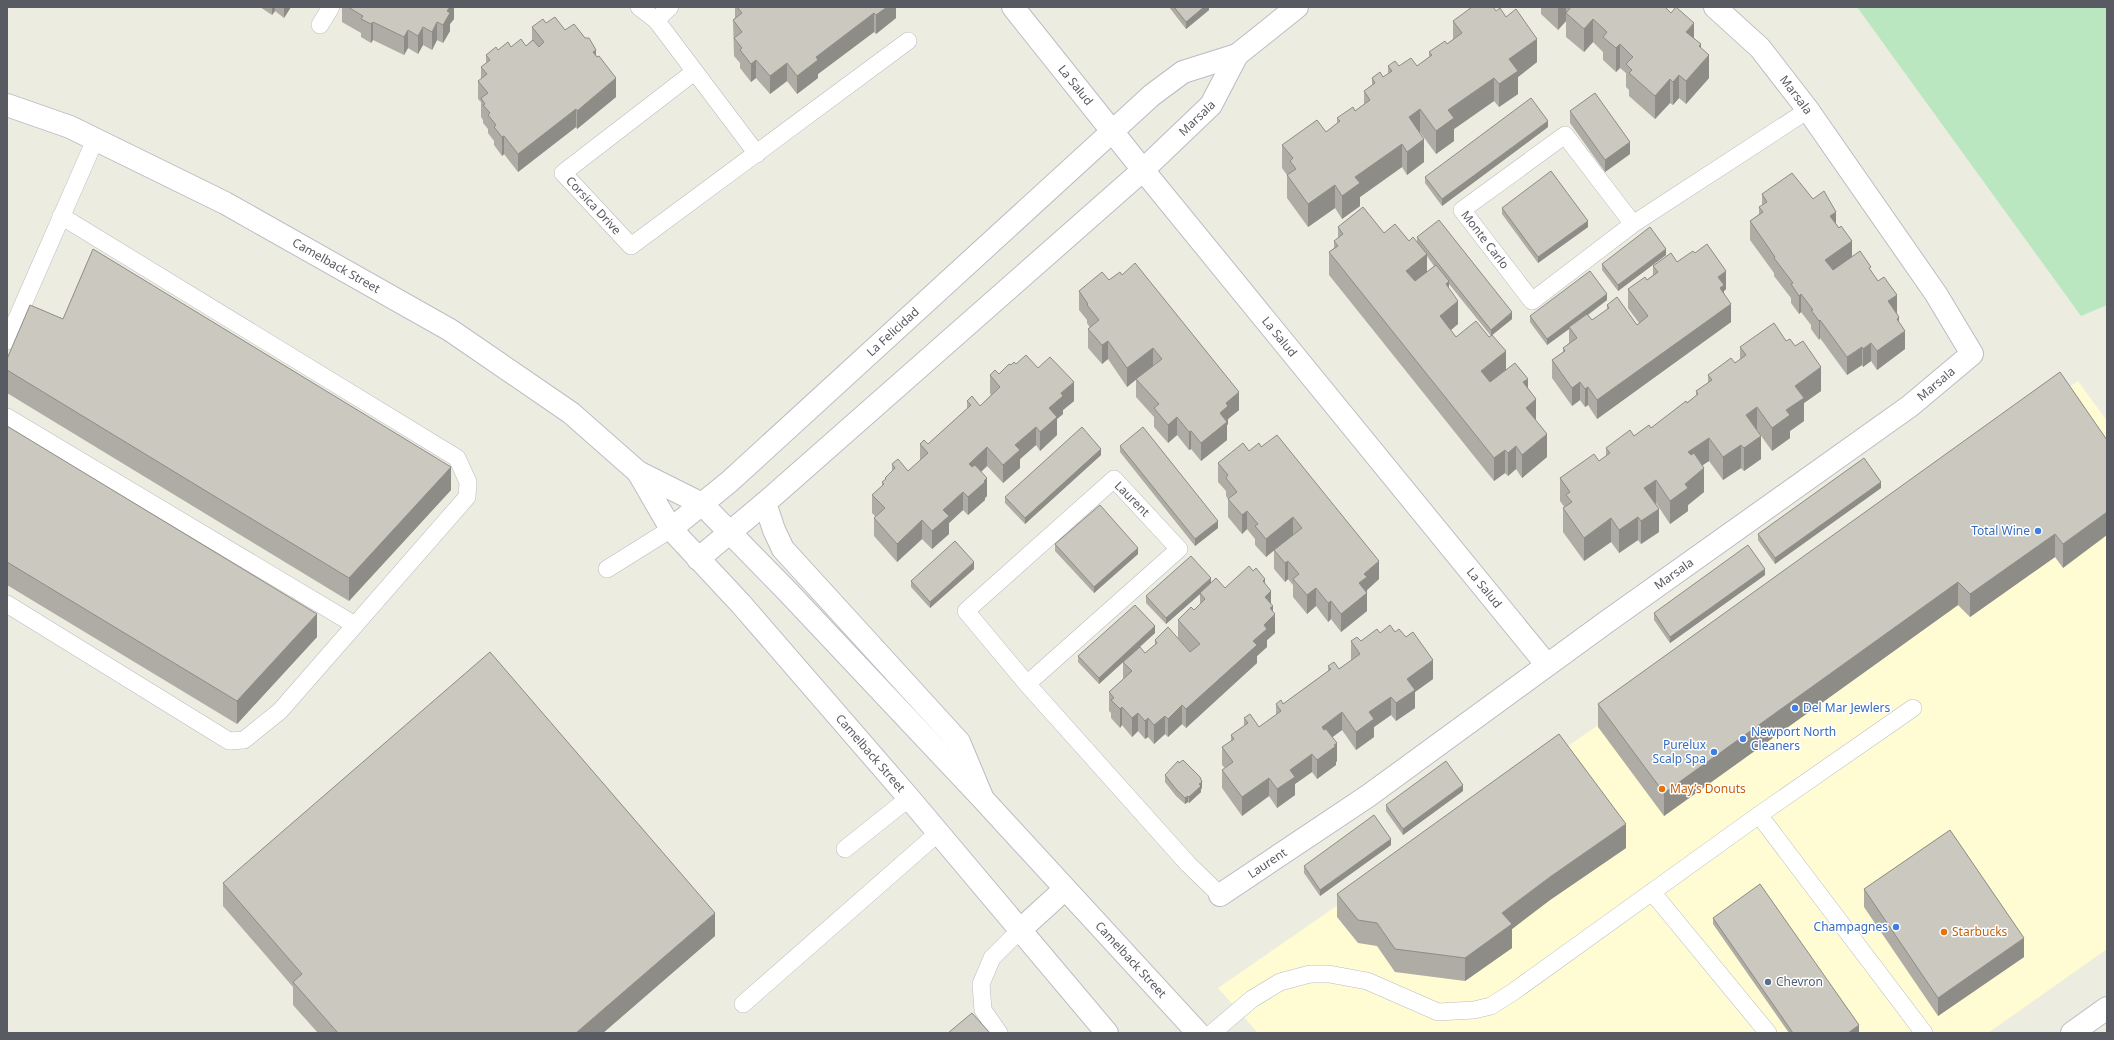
<svg xmlns="http://www.w3.org/2000/svg" width="2114" height="1040" viewBox="0 0 2114 1040" font-family="'Noto Sans',sans-serif">
  <style>
    .commercial { fill: #fffbd3 }
    .green { fill: #bae7c0 }
    .lines { fill: none; stroke-linecap: round; stroke-linejoin: round }
    .lane-casing { stroke: #bbbcc3; stroke-width: 18 }
    .street-casing { stroke: #bbbcc3; stroke-width: 24 }
    .secondary-casing { stroke: #bbbdc5; stroke-width: 24 }
    .lane { stroke: #fff; stroke-width: 17 }
    .street { stroke: #fff; stroke-width: 22 }
    .secondary { stroke: #fff; stroke-width: 22 }
    .wall { fill: #aeaca4; fill-rule: evenodd }
    .shaded-wall { fill: #8d8c86 }
    .building { fill: #cac8bf; stroke: #8d8c86 }
    .shop-dot { fill: #3f7fe0; stroke: #fff; stroke-width: 1.5 }
    .food-dot { fill: #e8710a; stroke: #fff; stroke-width: 1.5 }
    .service-dot { fill: #5c6f8a; stroke: #fff; stroke-width: 1.5 }
    .labels { text-anchor: middle; stroke-width: 3; stroke-linejoin: round; paint-order: stroke }
    .street-label { font-size: 12px; fill: #595b62; stroke: #fff }
    .shop-label { font-size: 12px; fill: #366cbe; stroke: #fff; text-anchor: end }
    .food-label { font-size: 12px; fill: #c56008; stroke: #fff; text-anchor: start }
    .service-label { font-size: 12px; fill: #4e5e75; stroke: #fff; text-anchor: start }
  </style>
  <rect width="100%" height="100%" fill="#edece0"/>
  <path class="commercial" d="M2078,381L2107,421V949L1988,1033H1258L1218,988L1607,719Z"/>
  <path class="green" d="M1857,7H2107V305L2081,316Z"/>
  <g class="lines">
    <g class="lane-casing">
      <g id="lane">
        <path d="M639,7L656,20L757,154"/>
        <path d="M656,20L670,7"/>
        <path d="M320,25L331,7"/>
        <path id="s1" d="M694,72L563,173L631,246L908,41"/>
        <path id="s2" d="M1633,224L1565,135L1462,210L1532,301L1633,224L1808,110"/>
        <path d="M7,341L95,140"/>
        <path d="M7,417L355,625"/>
        <path d="M607,569L671,529"/>
        <path d="M7,604L229,741L244,740L280,711L467,497L468,482L457,458L61,216"/>
        <path d="M1027,684L1179,549L1114,479L966,611L1027,684L1188,864L1220,895"/>
        <path d="M1759,815L1924,1033"/>
        <path d="M845,849L909,798"/>
        <path d="M1652,892L1768,1033"/>
        <path d="M743,1004L938,833"/>
        <path d="M999,1033L983,1010L981,984L992,958L1021,929"/>
        <path d="M1212,1033L1252,999L1280,982L1310,974H1329L1367,981L1438,1012L1474,1010L1491,1006L1513,992L1759,815L1913,708"/>
      </g>
    </g>
    <g class="street-casing">
      <g id="street">
        <path d="M765,503L774,530L783,549L959,742L982,797"/>
        <path id="s3" d="M671,529L729,482L1152,95L1183,72L1237,55L1297,7"/>
        <path id="s4" d="M698,559L765,503L1143,170L1211,105L1237,55"/>
        <path id="s5" d="M1220,895L1368,796L1605,623L1910,406L1972,354L1936,294L1808,110L1760,48L1715,7"/>
        <path d="M1021,929L1065,889"/>
      </g>
    </g>
    <g class="secondary-casing">
      <g id="secondary">
        <path id="s6" d="M1013,7L1143,170L1547,665"/>
        <path id="s7" d="M7,105L70,127L225,203L450,330L571,413L638,472L702,504L788,592L982,798L1198,1033"/>
        <path id="s8" d="M638,472L671,529L741,604L909,798L1107,1033"/>
        <path d="M2072,1033L2107,1008"/>
      </g>
    </g>
    <use href="#lane" class="lane"/>
    <use href="#street" class="street"/>
    <use href="#secondary" class="secondary"/>
  </g>
  <path class="wall" d="M260,7H291L284,18L275,11L272,15Z
    M342,7H454V19L450,24V31L443,43L437,40L432,50L423,45L418,54L408,48L404,55L373,40L371,43L361,37V33L342,22Z
    M735,7H896V18L876,34L874,32L818,74V78L797,94L787,81L770,94L756,78L751,82L740,68V63L734,56L733,20L735,18Z
    M1169,7H1209V10L1186,29Z
    M1541,7H1665L1694,38L1701,48L1709,78L1686,104L1679,98L1673,105L1670,103L1655,119L1629,96V90L1626,87V73L1620,68L1616,72L1603,60V52L1593,42L1584,52L1566,37V21L1558,30L1541,14Z
    M1453,21L1537,62L1518,77V94L1499,107L1494,101L1454,129V141L1436,154L1420,132L1424,162L1407,175L1402,167L1360,197V206L1342,219L1335,208L1308,227L1287,198V175L1282,168V145L1326,132L1337,123V118L1355,111L1364,104V91L1372,85V78L1383,77L1388,74V66H1417L1429,57V52L1447,44L1453,39Z
    M546,23L565,30L596,55L616,97L577,129L576,127L518,172L504,154L502,156L494,145V141L488,133V129L483,123V120L481,117V102L478,99V81L481,79V67L486,63V55L498,50L511,47L526,46L532,40V27Z
    M1570,111L1630,154L1605,172L1570,123Z
    M1548,127L1442,206L1425,183V177Z
    M1762,194L1813,199L1836,224L1852,256L1871,271L1897,313H1896L1905,349L1877,370L1871,361L1863,367L1862,365L1847,375L1820,338L1819,340L1811,329V325L1801,312L1799,314L1791,303V298L1774,276V273L1750,240V221L1759,214V207L1762,206Z
    M1502,208L1588,227L1538,263L1502,214Z
    M1338,227L1384,233L1409,241H1417V237L1512,319L1492,335L1506,370L1528,389L1536,421L1547,457L1522,478L1516,469L1508,476L1505,473L1494,481L1329,275V252L1334,248V241L1338,238ZM1427,256L1434,266L1427,272ZM1449,284L1491,336L1489,337H1456L1451,330L1458,324L1449,289Z
    M1666,255L1618,291L1602,270V264Z
    M1677,262L1726,289L1724,291V293L1731,322L1597,419L1588,405L1585,407L1580,400L1572,406L1552,378V360L1563,352V348L1569,343V329L1547,345L1530,322V316L1607,300L1588,315L1592,320L1607,310V305L1637,325L1639,323L1628,308V289L1647,280L1653,275V266Z
    M1122,275L1239,410L1228,419V424L1227,425V440L1201,461L1191,449L1189,450L1177,435L1168,443L1154,427V417L1136,397V379L1127,387L1108,359L1102,364L1088,348V329L1090,328L1087,323V320L1079,310V291L1109,280Z
    M1740,347L1821,391L1804,403V421L1790,431V438L1772,451L1757,430L1761,459L1744,471L1741,468L1723,480L1709,461L1702,465L1704,492L1688,505V511L1670,524L1656,503L1659,532L1641,544L1638,540L1619,553L1611,542L1584,561L1563,532V508H1565L1560,501V478L1599,461L1606,456V448L1651,428L1696,396V391L1708,383V375L1735,363L1740,359Z
    M7,359L451,490L349,601L7,393Z
    M1016,364L1038,368L1074,401L1063,410V414L1057,419V435L1040,451L1036,445L1020,459V468L1003,483L987,466L981,472L987,496L985,498V500L968,515L963,510L949,523V534L932,549L922,539L897,562L874,536V518L875,516L872,513V495L882,486V482L885,480V478L892,471V464L908,471L920,461V444H928L967,409V401L980,406L991,395L990,393V375L999,374L1011,365Z
    M7,426L317,637L237,724L7,585Z
    M2107,440L2063,568L2055,557L1970,617L1958,605L1664,816L1598,727V704Z
    M1120,446L1218,528L1195,546L1120,452Z
    M1261,447L1379,579L1367,590V611L1341,632L1331,619L1328,622L1316,606L1307,614L1293,597V585L1288,579L1285,582L1274,569V550L1266,557L1255,545V539L1247,529L1242,534L1228,517V499L1226,496V491L1218,482V463Z
    M1101,455L1025,524L1005,503V497Z
    M1881,488L1775,564L1758,540V534Z
    M1055,544L1138,554L1094,593L1055,551Z
    M974,569L930,608L911,587V581Z
    M1765,575L1670,643L1654,620V613Z
    M1211,583L1225,588L1265,584L1271,604L1275,633L1267,640V647L1257,656V663L1186,728L1182,724L1168,737L1165,734L1154,744L1148,737L1145,739L1138,731L1132,737L1122,725L1120,728L1111,718V713L1109,711V692L1123,679V662L1145,653L1155,645V640L1190,652L1178,638V620L1194,610L1200,605V594L1166,624L1146,603V596Z
    M1155,633L1099,684L1078,662V656Z
    M1380,633L1433,679L1415,692V708L1396,721L1391,715L1374,727V737L1356,750L1342,730L1332,737L1337,761L1336,762V765L1317,779L1312,772L1295,784V795L1277,808L1269,796L1242,816L1222,788V770L1225,768L1222,765V747L1231,741V735L1244,726V718L1259,727L1276,715V704H1283L1328,671V666L1339,669L1351,660V641H1361Z
    M1165,775L1202,788L1201,789V792L1189,803L1188,802L1185,804L1176,796L1165,782Z
    M1463,791L1403,835L1386,811V805Z
    M1391,845L1320,896L1304,873V866Z
    M1626,848L1550,900L1512,929V948L1465,981L1395,972L1377,946L1358,943L1337,917V894Z
    M223,883L715,936L603,1033H318L293,1005V987L223,906Z
    M1864,889L2024,957L1938,1016L1864,907Z
    M1713,918L1859,1032L1857,1033H1789L1713,924Z"/>
  <path class="shaded-wall" d="M272,7H275V11L272,15Z
    M284,7H291L284,18Z
    M447,7H454V19L450,24V31L443,43V25Z
    M887,7H896V18L876,34V15Z
    M1204,7H1209V10L1186,29V22Z
    M1558,7H1566V21L1558,30Z
    M874,13V32L818,74V78L797,94V76L816,57Z
    M1593,19V42L1584,52V29Z
    M373,22V40L371,43V24Z
    M437,22V40L432,50V32Z
    M1694,23V46L1686,32Z
    M423,27V45L418,54V36Z
    M408,30V48L404,55V37Z
    M1537,39V62L1518,77V94L1499,107V84L1509,59Z
    M1620,44V68L1616,72V48Z
    M1701,44V64L1709,55V78L1686,104V81L1699,46Z
    M596,50V68L593,52Z
    M756,60V78L751,82V64Z
    M787,63V81L770,94V76Z
    M1679,75V98L1673,105V82Z
    M616,78V97L577,129V111Z
    M1494,78V101L1454,129V141L1436,154V131L1448,110Z
    M1670,79V103L1655,119V96Z
    M576,109V127L518,172V154Z
    M1420,109V132L1409,140V117Z
    M1548,121V127L1442,206V199Z
    M504,136V154L502,156V137Z
    M1424,139V162L1407,175V152Z
    M1630,142V154L1605,172V160Z
    M1402,144V167L1360,197V206L1342,219V196L1355,177Z
    M1335,185V208L1308,227V204Z
    M1836,212V230L1830,216Z
    M1588,221V227L1538,263V257Z
    M1852,241V259L1825,279V260Z
    M1666,249V255L1618,291V285Z
    M1427,254V277L1406,294V271Z
    M1726,271V289L1724,291V304L1718,277Z
    M1449,281V304L1446,284Z
    M1607,294V300L1570,328L1569,327V329L1547,345V339Z
    M1801,294V312L1799,314V296Z
    M1897,295V313L1888,319V301Z
    M1458,301V324L1440,339V316Z
    M1731,304V322L1597,419V400Z
    M1512,312V319L1491,336V330Z
    M1899,317V335L1905,331V349L1877,370V351L1897,319Z
    M1820,320V338L1819,340V321Z
    M1108,341V359L1102,364V345Z
    M1871,343V361L1863,367V349Z
    M1862,347V365L1847,375V357Z
    M1153,348V366L1127,387V368Z
    M1506,351V374L1481,394V371Z
    M1821,367V391L1804,403V421L1790,431V438L1772,451V428L1786,410L1795,386Z
    M1528,379V402L1523,382Z
    M1074,382V401L1063,410V414L1057,419V435L1040,451V432L1049,408L1061,393Z
    M1580,382V400L1572,406V388Z
    M1588,387V405L1585,407V389Z
    M1239,392V410L1228,419V424L1227,425V440L1201,461V443L1226,403Z
    M1536,399V422L1526,408Z
    M1757,407V430L1746,415Z
    M1177,417V435L1168,443V425Z
    M1036,427V445L1020,459V468L1003,483V465L1015,445Z
    M1191,431V449L1189,450V432Z
    M1547,434V457L1522,478V455Z
    M1761,436V459L1744,471V448Z
    M1709,438V461L1688,475V452Z
    M1741,445V468L1723,480V457Z
    M1516,446V469L1508,476V453Z
    M987,447V466L969,483V464Z
    M1101,449V455L1025,524V518Z
    M1505,450V473L1494,481V458Z
    M451,467V490L349,601V578Z
    M1704,468V492L1688,505V511L1670,524V501L1685,484Z
    M987,478V496L985,498V500L968,515V497Z
    M1656,480V503L1644,511V488Z
    M1881,482V488L1775,564V558Z
    M963,492V510L949,523V534L932,549V531L943,510Z
    M1659,509V532L1641,544V521Z
    M1247,511V529L1242,534V515Z
    M2107,512V535L2063,568V544Z
    M1293,517V535L1266,557V539Z
    M1638,517V540L1619,553V530Z
    M1611,518V542L1584,561V538Z
    M922,520V539L897,562V544Z
    M1218,521V528L1195,546V539Z
    M2055,534V557L1970,617V594Z
    M1138,548V554L1094,593V587Z
    M1288,561V579L1285,582V563Z
    M1379,561V579L1367,590V611L1341,632V614L1364,574Z
    M974,562V569L930,608V602Z
    M1765,569V575L1670,643V637Z
    M1211,578V584L1200,593V594L1166,624V618Z
    M1265,579V597L1271,591V606H1273V617L1275,614V633L1267,640V647L1257,656V663L1186,728V709L1253,641L1264,625L1265,615L1263,581Z
    M1958,582V605L1664,816V793Z
    M1316,588V606L1307,614V595Z
    M1331,601V619L1328,622V603Z
    M317,614V637L237,724V701Z
    M1155,626V633L1099,684V678Z
    M1433,660V679L1415,692V708L1396,721V703L1407,679Z
    M1391,697V715L1374,727V737L1356,750V732L1369,712Z
    M1182,705V724L1168,737V719Z
    M1122,707V725L1120,728V709Z
    M1342,712V730L1322,745V727Z
    M1138,713V731L1132,737V718Z
    M1165,716V734L1154,744V725Z
    M1148,718V737L1145,739V721Z
    M1337,743V761L1336,762V765L1317,779V760Z
    M1312,754V772L1295,784V795L1277,808V789L1290,770Z
    M1269,778V796L1242,816V797Z
    M1202,782V788L1201,789V792L1189,803V797L1199,784Z
    M1463,785V791L1403,835V829Z
    M1188,796V802L1185,804V798Z
    M1626,824V848L1550,900L1512,929V948L1465,981V958L1502,913L1550,877Z
    M1391,839V845L1320,896V890Z
    M715,913V936L603,1033H576Z
    M2024,938V957L1938,1016V998Z
    M1859,1025V1032L1857,1033H1848Z"/>
  <path class="building" d="M348,7H450L447,11L450,13L443,25L437,22L432,32L423,27L418,36L408,30L404,37L373,22L371,24L361,19L363,16Z
    M737,7H887L876,15L874,13L816,57L818,60L797,76L787,63L770,76L756,60L751,64L740,50L742,48L734,38L742,32L733,20L742,13Z
    M1174,7H1204L1186,22Z
    M1472,7H1493L1496,11L1500,8L1506,17L1516,9L1537,39L1509,59L1518,71L1499,84L1494,78L1448,110L1454,118L1436,131L1420,109L1409,117L1424,139L1407,152L1402,144L1355,177L1360,183L1342,196L1335,185L1308,204L1287,175L1296,169L1290,161L1293,158L1282,145L1317,120L1326,132L1340,121L1337,118L1353,107L1355,111L1370,100L1364,91L1375,83L1372,78L1380,72L1383,77L1392,71L1388,66L1395,61L1399,66L1411,58L1417,66L1432,55L1429,52L1445,41L1447,44L1462,33L1453,21Z
    M1571,7H1665L1671,13L1676,7L1694,23L1686,32L1701,44L1699,46L1709,55L1686,81L1679,75L1673,82L1670,79L1655,96L1629,73L1632,70L1626,64L1633,57L1620,44L1616,48L1603,37L1607,32L1593,19L1584,29L1566,13Z
    M555,17L565,30L574,24L585,38H589L596,50L593,52L597,57L599,56L616,78L577,111L576,109L518,154L504,136L502,137L494,127L496,125L488,115L490,113L483,105L485,104L481,98L488,93L478,81L487,74L481,67L490,60L486,55L496,47L498,50L508,42L511,47L521,39L526,46L533,40L539,47L544,42L532,27L543,19L546,23Z
    M1595,93L1630,142L1605,160L1570,111Z
    M1531,98L1548,121L1442,199L1425,177Z
    M1551,171L1588,221L1538,257L1502,208Z
    M1792,173L1813,199L1824,191L1836,212L1830,216L1839,228L1841,226L1852,241L1825,260L1833,270L1860,251L1871,267L1869,268L1878,281L1884,277L1897,295L1888,301L1899,317L1897,319L1905,331L1877,351L1871,343L1863,349L1862,347L1847,357L1820,320L1819,321L1811,310H1813L1801,294L1799,296L1791,284L1793,283L1774,258L1775,257L1750,221L1763,212L1759,207L1767,202L1762,194Z
    M1363,207L1384,233L1395,224L1409,241L1413,237L1427,254L1406,271L1415,281L1436,265L1449,281L1446,284L1458,301L1440,316L1456,337L1476,321L1489,337L1492,335L1506,351L1481,371L1490,382L1515,363L1528,379L1523,382L1536,399L1526,408L1547,434L1522,455L1516,446L1508,453L1505,450L1494,458L1329,252L1338,246L1334,241L1343,234L1338,227Z
    M1439,220L1512,312L1491,330L1417,237Z
    M1650,227L1666,249L1618,285L1602,264Z
    M1707,244L1726,271L1718,277L1724,285L1720,288L1731,304L1597,400L1588,387L1585,389L1580,382L1572,388L1552,360L1565,351L1563,348L1577,338L1569,327L1587,314L1592,320L1609,308L1607,305L1617,297L1637,325L1648,316L1628,289L1645,277L1647,280L1658,272L1653,266L1671,253L1677,262L1693,251L1695,253Z
    M93,249L451,467L349,578L7,370V359L30,305L63,319Z
    M1135,263L1239,392L1226,403L1228,406L1220,413L1227,422L1201,443L1191,431L1189,432L1177,417L1168,425L1154,408L1159,404L1136,379L1162,359L1153,348L1127,368L1108,341L1102,345L1088,329L1099,320L1087,305L1088,304L1079,291L1102,272L1109,280L1120,272L1122,275Z
    M1590,271L1607,294L1547,339L1530,316Z
    M1774,323L1786,341L1790,339L1795,346L1803,341L1821,367L1795,386L1804,398L1786,410L1790,415L1772,428L1757,407L1746,415L1761,436L1744,448L1741,445L1723,457L1709,438L1688,452L1691,455L1694,453L1704,468L1685,484L1688,488L1670,501L1656,480L1644,488L1659,509L1641,521L1638,517L1619,530L1611,518L1584,538L1563,508L1572,502L1566,495L1570,492L1560,478L1594,454L1599,461L1610,453L1606,448L1630,430L1634,436L1649,425L1651,428L1686,401L1687,403L1698,394L1696,391L1712,380L1708,375L1731,358L1735,363L1746,355L1740,347Z
    M1026,355L1038,368L1050,357L1074,382L1061,393L1063,396L1049,408L1057,417L1040,432L1036,427L1015,445L1020,450L1003,465L987,447L969,464L972,467L975,465L987,478L984,481L985,482L968,497L963,492L943,510L949,516L932,531L922,520L897,544L874,518L885,508L872,495L884,484L882,482L886,479L885,478L895,468L892,464L898,459L908,471L928,453L920,444L924,440L928,444L971,405L967,401L972,396L980,406L1000,387L990,375L995,370L999,374L1009,364L1011,365L1014,362L1016,364Z
    M2060,372L2107,440V512L2063,544L2055,534L1970,594L1958,582L1664,793L1598,704Z
    M7,426L317,614L237,701L7,562Z
    M1082,427L1101,449L1025,518L1005,497Z
    M1143,427L1218,521L1195,539L1120,446Z
    M1277,435L1379,561L1364,574L1367,577L1359,583L1367,593L1341,614L1331,601L1328,603L1316,588L1307,595L1293,579L1299,574L1288,561L1285,563L1274,550L1302,528L1293,517L1266,539L1255,526L1258,524L1247,511L1242,515L1228,499L1237,492L1226,478L1228,475L1218,463L1243,443L1249,451L1259,443L1261,447Z
    M1864,458L1881,482L1775,558L1758,534Z
    M1100,505L1138,548L1094,587L1055,544Z
    M955,541L974,562L930,602L911,581Z
    M1748,545L1765,569L1670,637L1654,613Z
    M1191,556L1211,578L1166,618L1146,596Z
    M1249,566L1253,571L1256,568L1265,579L1263,581L1271,591L1265,597L1273,606L1270,608L1275,614L1264,625L1267,629L1253,641L1257,645L1186,709L1182,705L1168,719L1165,716L1154,725L1148,718L1145,721L1138,713L1132,718L1122,707L1120,709L1111,700L1114,698L1109,692L1132,671L1123,662L1140,647L1145,653L1157,643L1155,640L1168,627L1190,652L1200,644L1178,620L1191,607L1194,610L1205,599L1200,593L1216,578L1225,588Z
    M1135,605L1155,626L1099,678L1078,656Z
    M1390,625L1395,632L1399,629L1406,637L1413,632L1433,660L1407,679L1415,690L1396,703L1391,697L1369,712L1374,719L1356,732L1342,712L1322,727L1324,730L1326,729L1337,743L1334,745L1336,746L1317,760L1312,754L1290,770L1295,777L1277,789L1269,778L1242,797L1222,770L1233,762L1222,747L1234,739L1231,735L1248,723L1244,718L1250,714L1259,727L1281,711L1276,704L1281,700L1283,704L1331,669L1328,666L1334,662L1339,669L1360,654L1351,641L1357,637L1361,641L1377,629L1380,633Z
    M490,652L715,913L576,1033H338L293,982L302,974L223,883Z
    M1559,734L1626,824L1550,877L1502,913L1512,924L1465,958L1395,949L1377,923L1358,920L1337,894Z
    M1183,760L1200,777L1202,782L1199,784L1201,786L1189,797L1188,796L1185,798L1176,789L1165,775L1178,761L1179,763Z
    M1446,761L1463,785L1403,829L1386,805Z
    M1374,815L1391,839L1320,890L1304,866Z
    M1950,830L2024,938L1938,998L1864,889Z
    M1760,884L1859,1025L1848,1033H1793L1713,918Z
    M972,1013L990,1033H948Z"/>
  <g class="shop-dot">
    <circle cx="2038" cy="531" r="4"/>
    <circle cx="1795" cy="708" r="4"/>
    <circle cx="1743" cy="739" r="4"/>
    <circle cx="1714" cy="752" r="4"/>
    <circle cx="1896" cy="927" r="4"/>
  </g>
  <g class="food-dot">
    <circle cx="1662" cy="789" r="4"/>
    <circle cx="1944" cy="932" r="4"/>
  </g>
  <circle class="service-dot" cx="1768" cy="982" r="4"/>
  <g class="labels">
    <g class="street-label">
      <text dy="4" stroke="none"><textPath href="#s6" startOffset="100">La Salud</textPath></text>
      <text transform="translate(1796 95) rotate(53)" y="4">Marsala</text>
      <text dy="4" stroke="none"><textPath href="#s4" startOffset="666">Marsala</textPath></text>
      <text dy="4" stroke="none"><textPath href="#s1" startOffset="210">Corsica Drive</textPath></text>
      <text dy="4" stroke="none"><textPath href="#s2" startOffset="277">Monte Carlo</textPath></text>
      <text dy="4" stroke="none"><textPath href="#s7" startOffset="367">Camelback Street</textPath></text>
      <text dy="4" stroke="none"><textPath href="#s3" startOffset="297">La Felicidad</textPath></text>
      <text dy="4" stroke="none"><textPath href="#s6" startOffset="424">La Salud</textPath></text>
      <text dy="4" stroke="none"><textPath href="#s5" startOffset="880">Marsala</textPath></text>
      <text transform="translate(1132 499) rotate(45)" y="4">Laurent</text>
      <text dy="4" stroke="none"><textPath href="#s5" startOffset="556">Marsala</textPath></text>
      <text dy="4" stroke="none"><textPath href="#s6" startOffset="748">La Salud</textPath></text>
      <text dy="4" stroke="none"><textPath href="#s8" startOffset="366">Camelback Street</textPath></text>
      <text dy="4" stroke="none"><textPath href="#s5" startOffset="57">Laurent</textPath></text>
      <text dy="4" stroke="none"><textPath href="#s7" startOffset="1431">Camelback Street</textPath></text>
    </g>
    <g class="shop-label">
      <text x="2030" y="535">Total Wine</text>
      <text x="1803" y="712" text-anchor="start">Del Mar Jewlers</text>
      <text x="1751" y="736" text-anchor="start">Newport North<tspan x="1751" dy="14">Cleaners</tspan></text>
      <text x="1706" y="749">Purelux<tspan x="1706" dy="14">Scalp Spa</tspan></text>
      <text x="1888" y="931">Champagnes</text>
    </g>
    <g class="food-label">
      <text x="1670" y="793">May’s Donuts</text>
      <text x="1952" y="936">Starbucks</text>
    </g>
    <g class="service-label">
      <text x="1776" y="986">Chevron</text>
    </g>
  </g>
  <rect width="2114" height="1040" fill="none" stroke="#595b62" stroke-width="16"/>
</svg>
